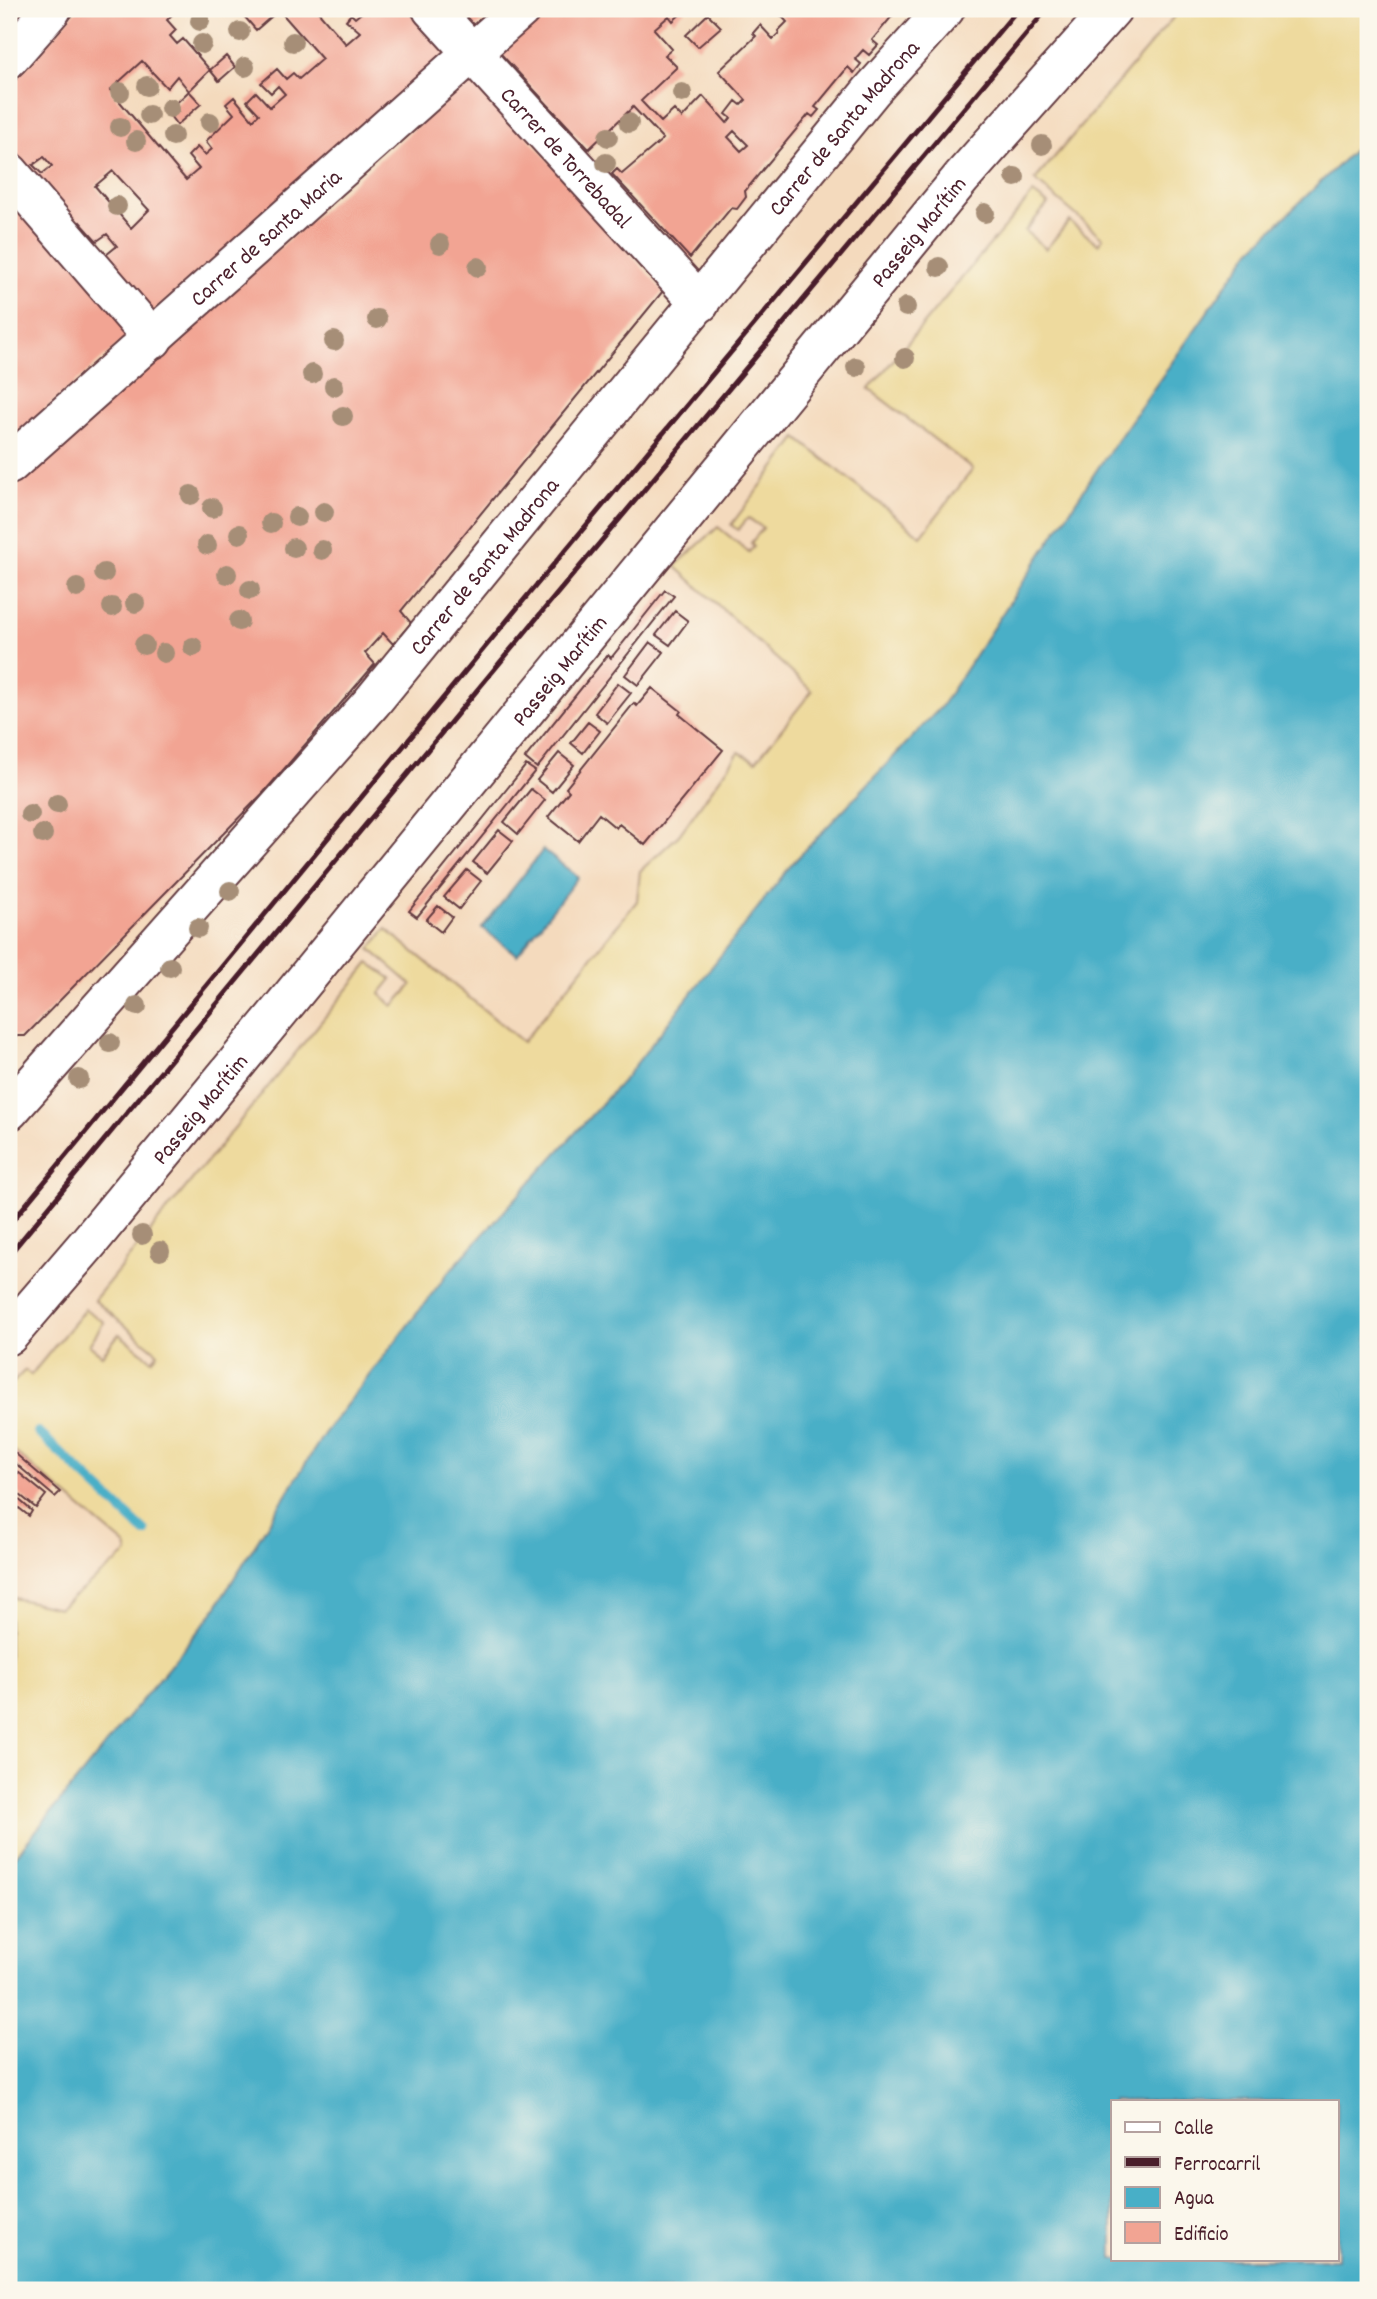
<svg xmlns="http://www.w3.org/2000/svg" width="1377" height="2299" viewBox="0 0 1377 2299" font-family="Dekko,sans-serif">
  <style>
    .sand { fill: #eeda9e; stroke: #9c7c64; stroke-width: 2 }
    .water { fill: #48afc7; stroke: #496779; stroke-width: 2; fill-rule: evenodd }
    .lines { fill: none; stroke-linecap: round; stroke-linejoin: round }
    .stream { stroke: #48afc7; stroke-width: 10 }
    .building { fill: #f2a493; fill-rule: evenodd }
    .minor-casing { stroke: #643b41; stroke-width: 42 }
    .minor { stroke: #fff; stroke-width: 38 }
    .rail { stroke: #4a1f2b; stroke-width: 5 }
    .tree { fill: #a68e77 }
    .labels { text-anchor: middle; stroke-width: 5; stroke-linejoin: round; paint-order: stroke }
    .street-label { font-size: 23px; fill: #4a1f2b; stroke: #fbf7ec }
  </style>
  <rect width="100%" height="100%" fill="#fbf7ec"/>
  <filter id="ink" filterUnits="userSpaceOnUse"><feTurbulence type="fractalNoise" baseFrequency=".0143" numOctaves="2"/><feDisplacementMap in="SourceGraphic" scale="14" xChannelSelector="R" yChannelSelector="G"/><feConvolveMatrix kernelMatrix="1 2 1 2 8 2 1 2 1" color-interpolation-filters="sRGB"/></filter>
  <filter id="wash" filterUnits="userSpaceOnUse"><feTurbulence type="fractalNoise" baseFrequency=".00686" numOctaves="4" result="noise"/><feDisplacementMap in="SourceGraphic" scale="28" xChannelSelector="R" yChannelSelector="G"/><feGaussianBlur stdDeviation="1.57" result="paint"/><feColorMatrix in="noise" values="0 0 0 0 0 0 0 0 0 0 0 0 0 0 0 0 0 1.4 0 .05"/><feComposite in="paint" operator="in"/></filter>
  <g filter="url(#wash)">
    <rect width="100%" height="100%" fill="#f4dabd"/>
    <path class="sand" d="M1198,9H1368V136L1251,250L1100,465L941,707L792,864L626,1077L449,1272L324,1434L212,1614L9,1864V1597L59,1608L128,1553L126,1546L9,1447V1387L25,1370L31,1375L85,1309L104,1322L89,1345L102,1355L119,1334L152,1360L158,1353L94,1300L369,963L392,979L380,994L393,1006L412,985L370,949L386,929L523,1042L637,901L640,871L679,835L739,752L756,761L812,691L675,566L718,527L749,552L754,546L751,543L763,528L748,518L738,530L731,525L797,438L921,536L973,469L869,389L1033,193L1048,204L1025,231L1046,249L1069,221L1098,244L1103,238L1035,180L1177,13Z"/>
    <path class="water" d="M1368,136V2290H9V1864L212,1614L324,1434L449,1272L626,1077L792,864L941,707L1100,465L1251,250ZM1113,2101H1337V2259H1113Z
      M543,850L578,877L517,955L482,928Z"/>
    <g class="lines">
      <path class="stream" d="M38,1432L145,1532"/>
    </g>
    <g id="blocks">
      <path class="building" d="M78,9H177L167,20L176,30L170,36L177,44L183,39L210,70L189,91L177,76L167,88L142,61L110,90L186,180L199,169L188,156L197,147L205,155L212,149L206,141L234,114L226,104L234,97L253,120L259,114L247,101L256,92L270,107L285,94L278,86L271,93L261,83L277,69L286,79L293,73L299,79L322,59L279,10L256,30L238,9H316L346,44L360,32L346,20L351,14L355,18L366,9H407L447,54L145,319L96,263L117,246L107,234L97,241L80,222L69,232L9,158V87ZM44,157L52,166L42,174L33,165ZM113,171L149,210L131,228L95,186Z
        M451,9H497L471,32Z
        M549,9H686L673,21L669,16L654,29L672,49L665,55L677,67L641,101L661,122L674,110L682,118L703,96L727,123L731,118L726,114L736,101L741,105L746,100L719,71L756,36L753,33L760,25L773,39L779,33L778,31L787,22L775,9H815L819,13L822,9H898L872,40L878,45L869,55L863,50L855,59L861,64L854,73L848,67L815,107L819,110L813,117L809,114L745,191L746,197L737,209L731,208L690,258L612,174L617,169L622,174L663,139L633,107L589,149L500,53ZM734,131L748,145L741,151L728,137Z
        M708,14L721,27L698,47L686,35Z
        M226,56L235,67L219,81L210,70Z
        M474,76L663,291L401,611L411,623L393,644L383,633L365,653L375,664L264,792L25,1036H9V487Z
        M189,91L201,104L177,125L167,112Z
        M9,184L135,330L9,441Z
        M665,590L674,596L537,768L525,758L608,655L611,658Z
        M675,611L688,621L670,645L656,635Z
        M650,642L664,652L638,685L625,675Z
        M618,683L631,693L607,723L595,713Z
        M652,688L681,711L679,714L723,750L645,845L619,824L616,828L599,814L578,841L548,817L569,791L566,788L634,703L637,706Z
        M588,722L600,731L583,753L571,743Z
        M559,753L574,765L552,792L537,780Z
        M526,765L535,771L417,917L409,911Z
        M531,789L545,800L518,834L504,822Z
        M499,830L513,841L487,873L473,862Z
        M467,870L481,881L459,909L444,897Z
        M438,906L452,917L441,932L426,920Z
        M9,1448L60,1492L55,1497L9,1458Z
        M18,1472L46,1495L36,1508L9,1486Z
        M9,1491L32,1511L29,1516L9,1500Z"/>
    </g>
  </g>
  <g filter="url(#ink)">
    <use href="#blocks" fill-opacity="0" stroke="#643b41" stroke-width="2"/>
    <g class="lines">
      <g class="minor-casing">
        <g id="minor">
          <path id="s1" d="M432,9L700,303"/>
          <path d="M9,58L52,9"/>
          <path d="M9,172L153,339"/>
          <path id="s2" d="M9,465L521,9"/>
          <path id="s3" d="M9,1111L372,702L872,90L945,9"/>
          <path id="s4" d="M9,1335L89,1242L273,1019L962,177L1112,9"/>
        </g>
      </g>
      <use href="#minor" class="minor"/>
      <path class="rail" d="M9,1225L528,595L1018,9
        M9,1255L546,607L1047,9"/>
    </g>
    <g class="tree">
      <circle cx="200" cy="21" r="10"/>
      <circle cx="240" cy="32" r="10"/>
      <circle cx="293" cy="42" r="10"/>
      <circle cx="202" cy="44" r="10"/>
      <circle cx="245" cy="67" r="10"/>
      <circle cx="147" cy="86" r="10"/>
      <circle cx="120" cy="92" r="10"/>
      <circle cx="682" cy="93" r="10"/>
      <circle cx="170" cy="108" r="10"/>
      <circle cx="149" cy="115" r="10"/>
      <circle cx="210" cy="122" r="10"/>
      <circle cx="629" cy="123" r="10"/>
      <circle cx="120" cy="127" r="10"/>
      <circle cx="173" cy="136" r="10"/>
      <circle cx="608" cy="137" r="10"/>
      <circle cx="136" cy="141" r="10"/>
      <circle cx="1042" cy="145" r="10"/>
      <circle cx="606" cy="163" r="10"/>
      <circle cx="1015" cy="177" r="10"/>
      <circle cx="117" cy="206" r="10"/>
      <circle cx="985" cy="213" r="10"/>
      <circle cx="440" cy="244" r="10"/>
      <circle cx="478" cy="267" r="10"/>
      <circle cx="939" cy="267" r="10"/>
      <circle cx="906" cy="307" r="10"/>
      <circle cx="377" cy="319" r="10"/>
      <circle cx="334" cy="341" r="10"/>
      <circle cx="905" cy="358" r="10"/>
      <circle cx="856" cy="367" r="10"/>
      <circle cx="312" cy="374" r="10"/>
      <circle cx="334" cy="386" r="10"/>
      <circle cx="343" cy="416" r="10"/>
      <circle cx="191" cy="495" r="10"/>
      <circle cx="212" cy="508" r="10"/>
      <circle cx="324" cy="512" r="10"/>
      <circle cx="297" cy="517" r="10"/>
      <circle cx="271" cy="523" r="10"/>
      <circle cx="239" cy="534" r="10"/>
      <circle cx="207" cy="545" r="10"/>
      <circle cx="294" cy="548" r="10"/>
      <circle cx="322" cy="550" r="10"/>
      <circle cx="104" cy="573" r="10"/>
      <circle cx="227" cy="574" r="10"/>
      <circle cx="77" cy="588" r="10"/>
      <circle cx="250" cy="590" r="10"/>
      <circle cx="135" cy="603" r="10"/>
      <circle cx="112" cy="607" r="10"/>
      <circle cx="239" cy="621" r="10"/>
      <circle cx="144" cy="645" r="10"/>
      <circle cx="193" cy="647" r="10"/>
      <circle cx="164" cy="653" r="10"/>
      <circle cx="57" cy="804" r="10"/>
      <circle cx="30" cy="814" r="10"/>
      <circle cx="43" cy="834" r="10"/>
      <circle cx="230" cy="891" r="10"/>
      <circle cx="198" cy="928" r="10"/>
      <circle cx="170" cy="967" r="10"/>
      <circle cx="137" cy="1006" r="10"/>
      <circle cx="110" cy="1043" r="10"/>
      <circle cx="79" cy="1079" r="10"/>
      <circle cx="142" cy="1235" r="10"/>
      <circle cx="160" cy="1251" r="10"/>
    </g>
  </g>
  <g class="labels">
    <g class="street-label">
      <text dy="8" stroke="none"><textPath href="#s3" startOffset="1290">Carrer de Santa Madrona</textPath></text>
      <text dy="8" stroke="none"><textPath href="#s1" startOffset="200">Carrer de Torrebadal</textPath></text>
      <text dy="8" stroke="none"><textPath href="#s4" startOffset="1430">Passeig Marítim</textPath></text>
      <text dy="8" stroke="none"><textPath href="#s2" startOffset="343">Carrer de Santa Maria</textPath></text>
      <text dy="8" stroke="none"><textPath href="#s3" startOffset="723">Carrer de Santa Madrona</textPath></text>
      <text dy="8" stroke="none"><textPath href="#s4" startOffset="863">Passeig Marítim</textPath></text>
      <text dy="8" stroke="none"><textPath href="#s4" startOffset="296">Passeig Marítim</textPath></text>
    </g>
  </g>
  <rect width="1377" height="2299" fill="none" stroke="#fbf7ec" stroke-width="35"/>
  <rect x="1111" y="2100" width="228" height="161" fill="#fbf7ec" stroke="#b4a19f" stroke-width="2"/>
  <rect x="1125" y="2122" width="35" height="10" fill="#ffffff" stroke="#b4a19f" stroke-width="2"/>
  <text x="1174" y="2134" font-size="21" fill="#4a1f2b">Calle</text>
  <rect x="1125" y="2157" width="35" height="10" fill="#4a1f2b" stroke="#b4a19f" stroke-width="2"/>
  <text x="1174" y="2170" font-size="21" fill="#4a1f2b">Ferrocarril</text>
  <rect x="1125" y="2187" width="35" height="21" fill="#48afc7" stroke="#b4a19f" stroke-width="2"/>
  <text x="1174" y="2204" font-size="21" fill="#4a1f2b">Agua</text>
  <rect x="1125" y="2222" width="35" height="21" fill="#f2a493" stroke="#b4a19f" stroke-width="2"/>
  <text x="1174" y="2240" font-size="21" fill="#4a1f2b">Edificio</text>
</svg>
